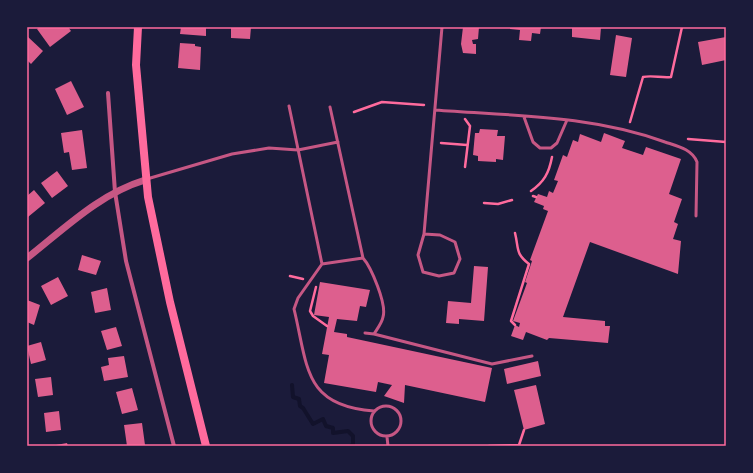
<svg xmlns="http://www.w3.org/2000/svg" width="753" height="473" viewBox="0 0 753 473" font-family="Manrope,sans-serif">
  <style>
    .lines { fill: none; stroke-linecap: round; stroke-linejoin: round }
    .stream { stroke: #12122b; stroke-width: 4 }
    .building { fill: #dd5f8e }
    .path { stroke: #ff6b9d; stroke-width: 2.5 }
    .service { stroke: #c65784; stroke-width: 3 }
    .minor { stroke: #c65784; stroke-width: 4 }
    .tertiary { stroke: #c65784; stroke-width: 7 }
    .secondary { stroke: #ff6b9d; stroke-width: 8 }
    .neatline { fill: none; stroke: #ff6b9d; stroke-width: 1.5 }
  </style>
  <rect width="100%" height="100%" fill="#1b1b3a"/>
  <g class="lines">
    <path class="stream" d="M292,385L293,397L299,399L300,406L303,408L313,424L323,419L326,426L333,428V433L348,431L353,436V444L351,446"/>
  </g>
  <path class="building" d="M40,27H68L71,31L50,47L37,29Z
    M181,27H206V36L180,34Z
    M231,27H251L250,39L231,38Z
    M463,27H479L478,39L472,40L473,44H476V54L463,53L461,44Z
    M510,27H541L540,34L532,33L531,41L519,40L520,30L510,29Z
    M572,27H601L600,40L572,37Z
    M616,35L632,38L626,77L610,75Z
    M27,36L43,51L31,64L27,60Z
    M726,37V60L702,65L698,42Z
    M180,43L195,44V46L201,47L200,70L178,68Z
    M71,81L84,107L67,115L55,89Z
    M480,129L498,130L497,136H505L503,160L496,159V162L478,161V156L473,155L475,133H479Z
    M82,130L87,168L72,170L69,152L64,153L61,133Z
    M604,133L625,141L622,148L643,155L646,147L681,159L669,194L682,199L674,222L678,224L673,239L681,241L678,274L590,242L563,317L605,321V326H610L608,343L549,338L547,340L526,332L523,340L511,336L515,325L519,327L520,323L513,321L527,283L525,282L532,261L530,260L548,211L543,209L544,206L534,202L538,194L547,197L549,191L553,193L558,181L554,180L563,155L567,157L573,140L578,142L580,134L601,142Z
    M57,171L68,186L52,198L41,183Z
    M34,190L45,203L28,217L27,196Z
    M82,255L101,261L96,275L78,270Z
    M474,266L488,267L484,321L459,319V324L446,323L448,301L471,303Z
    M58,277L68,296L51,305L41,286Z
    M320,282L370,290L366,307L360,306L357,321L337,319L334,332L347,334V337L492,368L485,402L405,385L404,403L384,396L392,385L378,382L376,392L324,383L329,355L322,354L329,317L314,315Z
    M107,288L111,310L95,313L91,292Z
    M27,300L40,305L34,325L27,322Z
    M116,327L122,346L107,350L101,331Z
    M41,342L46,360L31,364L27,346Z
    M124,356L128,377L104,381L101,367L109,365L108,358Z
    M538,361L541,376L507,384L504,369Z
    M51,377L53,395L38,397L35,379Z
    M536,385L545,424L524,430L514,390Z
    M132,388L138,410L122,414L116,392Z
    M59,411L61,430L46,432L44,413Z
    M142,423L145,445L127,446L124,425Z
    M67,443L68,446H56V445Z"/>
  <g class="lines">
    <path class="path" d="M354,112L382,102L424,105
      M630,122L643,77C652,75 661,78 671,77L682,27
      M688,139L726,142
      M441,143L467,145
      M465,167L470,126L465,119
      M531,191C544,182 549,173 552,157
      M533,196L536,197
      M484,203L498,204L512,200
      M290,276L303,279
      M316,287L310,311L313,316L327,326
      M515,325L511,321L529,264C515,253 519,249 515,233
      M489,446L519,445L524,430"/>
    <path class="service" d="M289,106L322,264L363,258L330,107
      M435,110C513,116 591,115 665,142C677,146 692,149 697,162L696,216
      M524,117L533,142L540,148H551L557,143L567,120
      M147,179L232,154L269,148L298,150L338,142
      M424,234L440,235L455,242L460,259L454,273L439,276L423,272L418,255L424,234L442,27
      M363,258C371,267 387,304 383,317C382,323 377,329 374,334L365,333
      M322,264L298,298L294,309C308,366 303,406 374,411
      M374,334L492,364L532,356
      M371 421a15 15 0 1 1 30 0a15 15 0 1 1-30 0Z
      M387,437L388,446"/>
    <path class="minor" d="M108,93L115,192L126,261L174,446"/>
    <path class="tertiary" d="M27,258C64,229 99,194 145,180"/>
    <path class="secondary" d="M138,27L136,65L148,197L170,302L206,446"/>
  </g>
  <rect width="753" height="473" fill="none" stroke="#1b1b3a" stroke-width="56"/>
  <rect x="28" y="28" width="697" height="417" class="neatline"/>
</svg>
